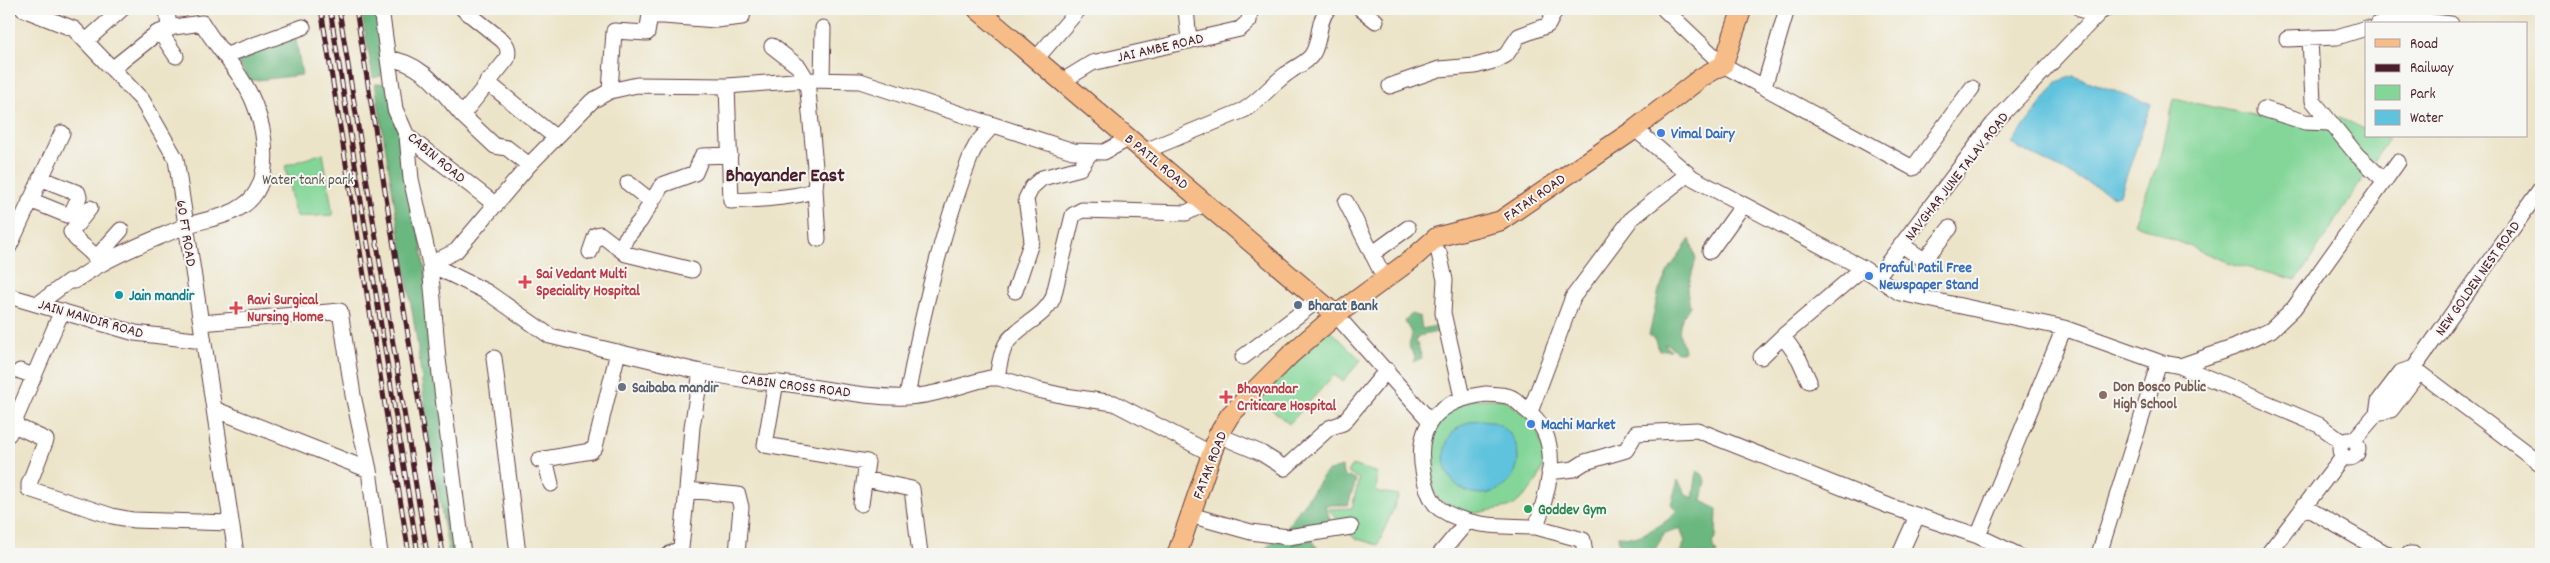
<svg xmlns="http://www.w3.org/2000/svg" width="2550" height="563" viewBox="0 0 2550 563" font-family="Dekko,sans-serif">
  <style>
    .green { fill: #83d698; stroke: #667a62 }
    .forest { fill: #6ab780; stroke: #5a6b56 }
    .water { fill: #60c3de; stroke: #557184 }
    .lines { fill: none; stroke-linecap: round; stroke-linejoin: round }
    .minor-casing { stroke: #623d43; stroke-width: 17 }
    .major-casing { stroke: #623d43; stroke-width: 21 }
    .minor { stroke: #fff; stroke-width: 15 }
    .major { stroke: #f7bd88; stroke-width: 19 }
    .rail-casing { stroke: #4a1f2b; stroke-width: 5 }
    .rail { stroke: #f6f6f2; stroke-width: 3; stroke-dasharray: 9; stroke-linecap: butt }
    .shop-dot { fill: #3f7fe0; stroke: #f6f6f2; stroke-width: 2 }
    .health-dot { fill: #e0444e; stroke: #f6f6f2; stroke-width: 2 }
    .culture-dot { fill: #0f9aa8; stroke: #f6f6f2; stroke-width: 2 }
    .service-dot { fill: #5c6f8a; stroke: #f6f6f2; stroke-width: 2 }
    .worship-dot { fill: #6b7280; stroke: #f6f6f2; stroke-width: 2 }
    .education-dot { fill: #8d6e63; stroke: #f6f6f2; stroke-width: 2 }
    .leisure-dot { fill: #2e9e5b; stroke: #f6f6f2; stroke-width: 2 }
    .labels { text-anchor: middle; stroke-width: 4; stroke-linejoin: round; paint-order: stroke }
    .street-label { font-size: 15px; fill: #4a1f2b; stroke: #f6f6f2 }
    .shop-label { font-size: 15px; font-weight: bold; fill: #366cbe; stroke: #f6f6f2; text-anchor: start }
    .park-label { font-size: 15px; fill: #5b564c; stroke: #f6f6f2 }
    .health-label { font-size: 15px; font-weight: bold; fill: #be3a42; stroke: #f6f6f2; text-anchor: start }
    .culture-label { font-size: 15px; font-weight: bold; fill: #0d838f; stroke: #f6f6f2; text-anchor: start }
    .service-label { font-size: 15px; font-weight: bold; fill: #4e5e75; stroke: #f6f6f2; text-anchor: start }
    .education-label { font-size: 15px; font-weight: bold; fill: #785e54; stroke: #f6f6f2; text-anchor: start }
    .worship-label { font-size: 15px; font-weight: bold; fill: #5b616d; stroke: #f6f6f2; text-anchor: start }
    .leisure-label { font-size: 15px; font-weight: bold; fill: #27864d; stroke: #f6f6f2; text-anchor: start }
    .district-label { font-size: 20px; font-weight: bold; fill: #4a1f2b; stroke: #f6f6f2 }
  </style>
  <rect width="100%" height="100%" fill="#f6f6f2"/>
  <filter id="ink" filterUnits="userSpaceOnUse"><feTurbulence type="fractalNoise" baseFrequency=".02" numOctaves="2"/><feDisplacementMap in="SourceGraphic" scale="10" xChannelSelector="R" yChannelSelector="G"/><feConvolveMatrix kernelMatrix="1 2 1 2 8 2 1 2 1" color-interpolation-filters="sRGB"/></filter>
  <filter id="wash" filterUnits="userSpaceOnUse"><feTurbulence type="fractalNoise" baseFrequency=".0096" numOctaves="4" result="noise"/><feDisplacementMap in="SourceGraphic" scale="20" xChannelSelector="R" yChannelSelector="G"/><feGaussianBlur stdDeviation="1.12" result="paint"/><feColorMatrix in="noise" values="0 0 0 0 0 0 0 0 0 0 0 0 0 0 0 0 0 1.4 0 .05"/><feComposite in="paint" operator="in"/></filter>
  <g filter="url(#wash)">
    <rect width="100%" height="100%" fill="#ece4c8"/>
    <path class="green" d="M2174,99L2297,124L2340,117L2366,130V136H2380L2388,140L2297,280L2229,263L2134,223L2161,157Z
      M323,153L333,215L298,217L294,210L285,166Z
      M1329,329L1361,360L1343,381L1334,375L1289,424L1258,398Z
      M1464,399H1503L1534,421L1546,458L1538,479L1527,494L1513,506L1476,513L1455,512L1439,499L1427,481L1425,440L1433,423Z
      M1352,465L1378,473L1376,490L1378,492L1399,495L1378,545L1354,538L1328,509L1352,508L1359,479L1348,473Z"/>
    <path class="forest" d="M361,9H378L387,74L373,78Z
      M286,36L296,40L302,75L249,81L239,63L240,52Z
      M392,83L422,249L461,554H449L429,441L417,341L375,84Z
      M1690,239L1696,259L1687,291L1690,306C1677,325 1677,330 1685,352H1677L1668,344H1664L1671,350H1659L1654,338L1649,335L1659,290L1668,271Z
      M1411,314L1420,317L1422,329L1440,325L1442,331L1418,336L1416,341L1422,358L1413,362L1415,357L1408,345C1416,333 1408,331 1405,320Z
      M1342,467L1343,475L1356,480L1348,505H1325L1331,522L1337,525L1285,534L1289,524L1326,472Z
      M1697,471L1702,474L1706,481L1702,501L1717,509L1716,538L1712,543L1717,554H1679L1685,542L1680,528L1665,533L1652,554H1643L1633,547L1626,551L1619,543L1618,536C1624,536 1633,538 1638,536C1648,532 1673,520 1676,510L1671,504L1678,480L1686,494L1693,498Z
      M1311,538L1321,554H1262C1271,535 1292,539 1311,538Z"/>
    <path class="water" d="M2073,76L2151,104L2120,195L2114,196L2011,144L2057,82Z
      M1444 457a37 37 0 1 1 74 0a37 37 0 1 1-74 0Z"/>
  </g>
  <g filter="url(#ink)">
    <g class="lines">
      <g class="minor-casing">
        <path id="minor" d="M23,9L74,29L142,100L176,159L236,554
          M167,9L169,29
          M381,9L395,109L407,136L496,205
          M1186,9L1189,41
          M1361,9L1376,21
          M1664,9L1723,65L1913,168L1972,88
          M2081,9L2093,16L2104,10
          M2378,24L2415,20L2451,24
          M160,32L176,56
          M2287,39L2337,37L2366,28
          M2310,39L2313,101L2357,155L2385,181
          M86,41L122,9
          M227,55L303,27
          M388,59C422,61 441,91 462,115L507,59C509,50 508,46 502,40L463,9
          M1035,60L1079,9
          M822,80L823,28
          M487,82L555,137
          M1061,82L1092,63L1240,29L1249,21L1250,9
          M727,86L731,201C747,200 804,198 815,189L816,178L807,80L799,67L772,46
          M1390,86L1439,69L1475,66L1497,60L1506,55L1519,36L1548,25L1556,9
          M1764,87L1787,9
          M610,91L614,31L647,33L650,15L716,20L742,17L744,9
          M2264,109L2305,122L2330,123
          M462,115L495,146L507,148L529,165
          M1635,129L1693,178L1863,268L1900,293L2064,328L2159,362L2180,366L2319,425L2342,442
          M407,136L411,179L430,264L438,359L463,554
          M1145,151L1244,110C1262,99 1274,81 1292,70C1299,65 1309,61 1313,53C1321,39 1317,22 1328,9
          M628,183L652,202
          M815,189L818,239
          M30,200L67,215L71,214L79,197L78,193L40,178
          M1346,202L1385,279
          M90,208L71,232C78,246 95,250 99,265
          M1902,245L1924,260L1950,228
          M9,247L62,133
          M1710,251L1743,205
          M590,252L596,235L600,234L621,250
          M1439,253L1445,280L1443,313L1462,397
          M1372,254L1408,228
          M97,257L121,230
          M430,264L487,292L550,336L701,372L758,382C808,382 857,399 907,397C935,396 963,384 990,378H999L1038,390L1065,396L1114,403L1210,453
          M430,264L456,251L529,165L592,101L610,91L637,85L727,86L807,80L860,81L1073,151L1104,152L1130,138
          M692,270L626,254L621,250L626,238L640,221L662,185L695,173L702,156L730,155
          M1877,277L1993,124L2100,12
          M1015,291L1032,240L1026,199L1032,187L1042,178L1080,168L1090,153
          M9,296L135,333L203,341
          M38,304L69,281H74C84,275 93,268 103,263C128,249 157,238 183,227C203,219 225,219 244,205C274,184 266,132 254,103C242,73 218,50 202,23L174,27L157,33L112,69
          M1336,315L1430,421
          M201,323L340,311L353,395L369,470L380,554
          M1243,357L1318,300
          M1761,357L1783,336
          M494,358L518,554
          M2180,366L2235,347L2271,330L2294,308L2398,162
          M2414,368L2541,188
          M2414,368L2541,464
          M20,371L34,376
          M701,372L692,427L687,490L738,495L741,507L737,554
          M997,378C999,366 1000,355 1006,344C1018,325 1043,319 1053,298L1073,215L1082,210L1186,213L1206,203
          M1809,381L1799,359L1783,336L1863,268
          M776,382L765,445L867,462L861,504
          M1486,394C1493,395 1503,394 1510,397C1515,399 1521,405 1525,409C1565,437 1549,489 1536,527C1502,526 1469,528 1440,509C1431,502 1426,486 1424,476C1413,425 1438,400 1486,394Z
          M907,397C922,313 941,232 972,153L978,142L993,125
          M214,409L369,470
          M1530,412L1573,297L1632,218L1688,174
          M2377,413L2391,410L2414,379V368
          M2377,413L2379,401L2401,372L2414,368
          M14,425L46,440L29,484V489L112,516L133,520L231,523
          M9,434L62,311
          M1218,435L1261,453L1285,468L1329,428L1343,423L1387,370
          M2340 449a9 9 0 1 1 18 0a9 9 0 1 1-18 0Z
          M2353,441L2377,413
          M545,459L551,484
          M539,460L591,451L595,447L618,352
          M1549,472L1574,469L1585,462L1626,450L1636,433L1697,430L1889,506L1978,536L2016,554
          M865,479L912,489L920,554
          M2303,506L2387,554
          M1190,515L1251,532L1288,537L1351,527
          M1536,527L1583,540L1585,554
          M1978,536L2064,328
          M670,554L681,548L687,490
          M1440,554L1466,523
          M1900,554L1917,516
          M2099,554L2159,362
          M2268,554L2343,456
          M2409,554H2413"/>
      </g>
      <g class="major-casing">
        <path id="major" d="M977,9L1336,315
          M1177,554L1218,435L1230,415L1291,354L1336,315L1412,259L1437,237L1500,221L1635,129L1702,77L1723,65L1742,9"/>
      </g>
      <use href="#minor" class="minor"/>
      <use href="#major" class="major"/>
      <g class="rail-casing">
        <path id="rail" d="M321,9L409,554
          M330,9L418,554
          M339,9L427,554
          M356,9L443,554"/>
      </g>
      <use href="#rail" class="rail"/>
    </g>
  </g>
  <g class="shop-dot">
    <circle cx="1661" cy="133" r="5"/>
    <circle cx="1869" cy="276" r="5"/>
    <circle cx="1531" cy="424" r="5"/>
  </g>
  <g class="health-dot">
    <path d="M522.5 274.5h5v5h5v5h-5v5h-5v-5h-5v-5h5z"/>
    <path d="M233.5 300.5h5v5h5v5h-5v5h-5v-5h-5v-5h5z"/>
    <path d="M1223.5 389.5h5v5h5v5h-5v5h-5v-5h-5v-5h5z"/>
  </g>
  <circle class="culture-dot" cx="119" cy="295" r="5"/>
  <circle class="service-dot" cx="1298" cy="305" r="5"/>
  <circle class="worship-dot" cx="622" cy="387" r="5"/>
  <circle class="education-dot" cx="2103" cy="395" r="5"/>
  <circle class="leisure-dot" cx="1528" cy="509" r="5"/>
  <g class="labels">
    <g class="street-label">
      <text transform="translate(1160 47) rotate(-13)" y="5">JAI AMBE ROAD</text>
      <text transform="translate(437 157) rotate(40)" y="5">CABIN ROAD</text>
      <text transform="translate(1157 161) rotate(40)" y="5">B PATIL ROAD</text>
      <text transform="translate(1956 176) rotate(-52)" y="5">NAVGHAR JUNE TALAV ROAD</text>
      <text transform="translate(1534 197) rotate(-35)" y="5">FATAK ROAD</text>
      <text transform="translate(187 233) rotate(81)" y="5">60 FT ROAD</text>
      <text transform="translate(2477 278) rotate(-55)" y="5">NEW GOLDEN NEST ROAD</text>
      <text transform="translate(91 318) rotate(16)" y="5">JAIN MANDIR ROAD</text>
      <text transform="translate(796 385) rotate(7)" y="5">CABIN CROSS ROAD</text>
      <text transform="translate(1209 465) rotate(-69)" y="5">FATAK ROAD</text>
    </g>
    <g class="shop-label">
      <text x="1671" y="138">Vimal Dairy</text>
      <text x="1879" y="272">Praful Patil Free<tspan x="1879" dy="17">Newspaper Stand</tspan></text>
      <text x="1541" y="429">Machi Market</text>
    </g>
    <g class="park-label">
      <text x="308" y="184">Water tank park</text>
    </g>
    <g class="health-label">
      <text x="536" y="278">Sai Vedant Multi<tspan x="536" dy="17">Speciality Hospital</tspan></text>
      <text x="247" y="304">Ravi Surgical<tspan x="247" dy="17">Nursing Home</tspan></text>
      <text x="1237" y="393">Bhayandar<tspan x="1237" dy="17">Criticare Hospital</tspan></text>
    </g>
    <g class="culture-label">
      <text x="129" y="300">Jain mandir</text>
    </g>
    <g class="service-label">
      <text x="1308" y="310">Bharat Bank</text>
    </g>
    <g class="education-label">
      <text x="2113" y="391">Don Bosco Public<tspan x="2113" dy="17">High School</tspan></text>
    </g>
    <g class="worship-label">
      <text x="632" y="392">Saibaba mandir</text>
    </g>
    <g class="leisure-label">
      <text x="1538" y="514">Goddev Gym</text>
    </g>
    <g class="district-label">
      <text x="785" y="181">Bhayander East</text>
    </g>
  </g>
  <rect width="2550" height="563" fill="none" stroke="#f6f6f2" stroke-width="30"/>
  <rect x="2365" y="22" width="162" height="115" fill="#f6f6f2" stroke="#b1a0a2"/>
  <rect x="2375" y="39" width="25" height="8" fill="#f7bd88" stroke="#b1a0a2"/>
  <text x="2410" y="48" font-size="15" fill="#4a1f2b">Road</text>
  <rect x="2375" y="64" width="25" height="8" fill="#4a1f2b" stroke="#b1a0a2"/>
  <text x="2410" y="72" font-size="15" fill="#4a1f2b">Railway</text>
  <rect x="2375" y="85" width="25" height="15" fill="#83d698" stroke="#b1a0a2"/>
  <text x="2410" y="98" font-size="15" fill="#4a1f2b">Park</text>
  <rect x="2375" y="110" width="25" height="15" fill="#60c3de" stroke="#b1a0a2"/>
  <text x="2410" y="122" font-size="15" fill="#4a1f2b">Water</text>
</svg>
